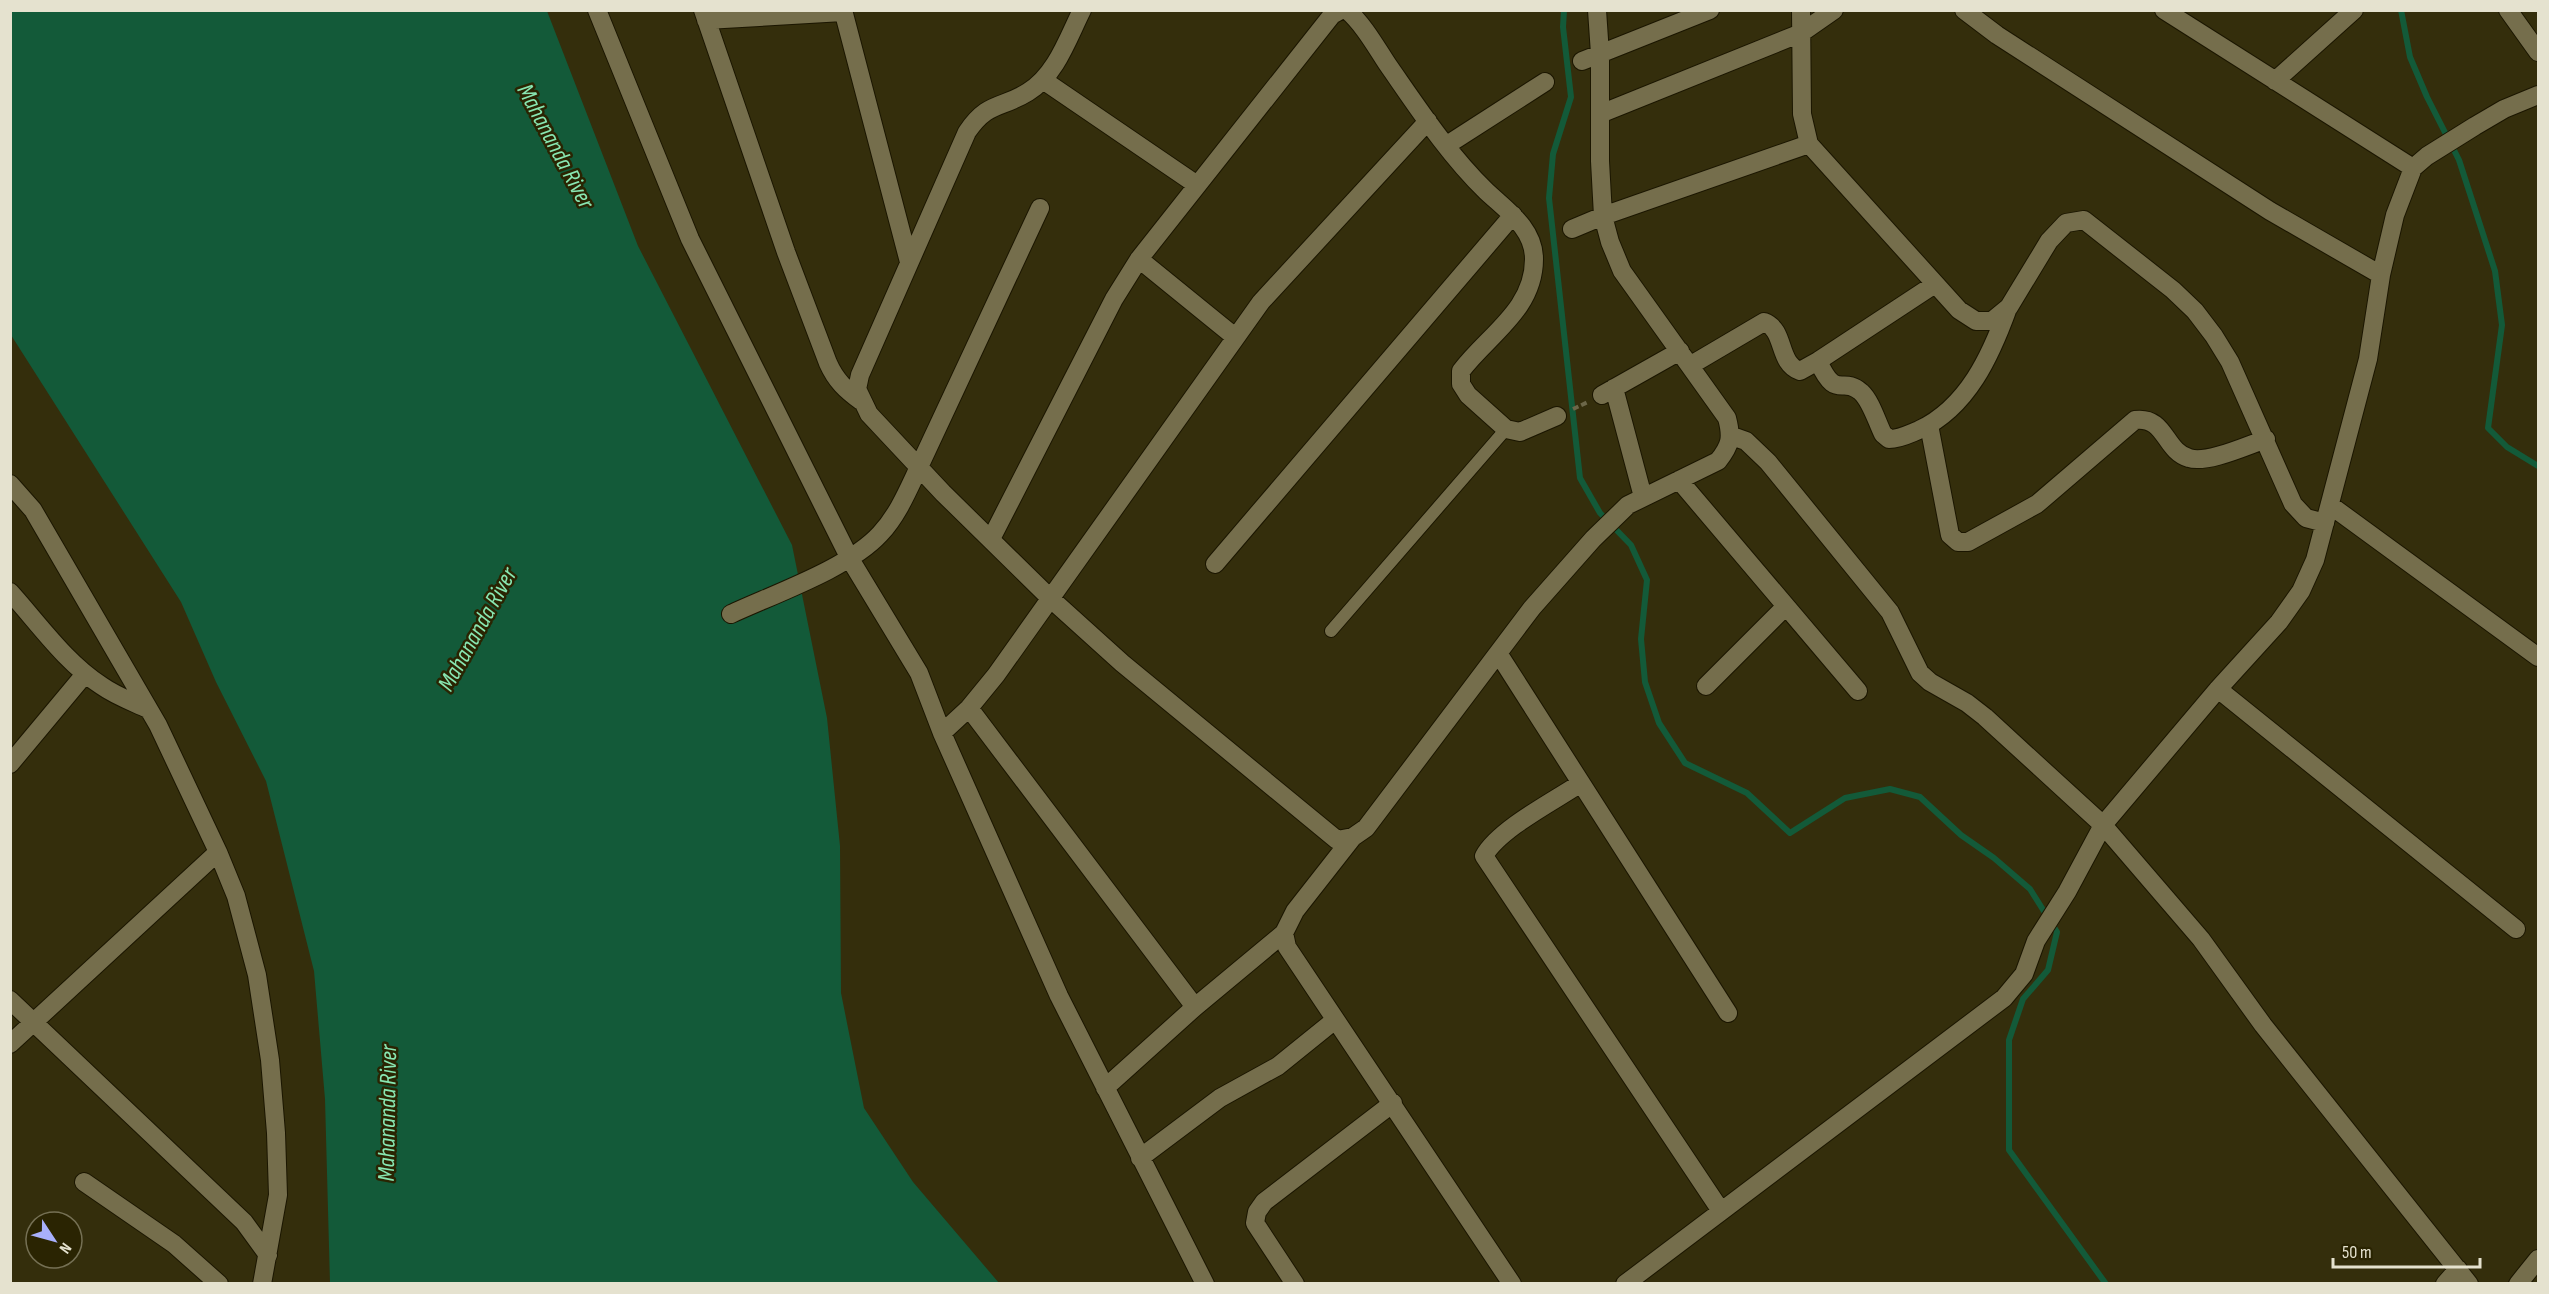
<svg xmlns="http://www.w3.org/2000/svg" width="2549" height="1294" viewBox="0 0 2549 1294" font-family="'Sofia Sans Condensed',sans-serif">
  <style>
    .water { fill: #135a39 }
    .lines { fill: none; stroke-linecap: round; stroke-linejoin: round }
    .stream { stroke: #135a39; stroke-width: 6 }
    .lane-casing { stroke: #1b1600; stroke-width: 14 }
    .street-casing { stroke: #1b1600; stroke-width: 20 }
    .path { stroke: #6c6749; stroke-width: 4; stroke-dasharray: 6 3; stroke-linecap: butt }
    .lane { stroke: #756e4c; stroke-width: 12 }
    .street { stroke: #756e4c; stroke-width: 18 }
    .labels { text-anchor: middle; stroke-width: 5; stroke-linejoin: round; paint-order: stroke }
    .water-label { font-size: 24px; font-style: italic; fill: #88e7b2; stroke: #2a2402 }
  </style>
  <rect width="100%" height="100%" fill="#342e0c"/>
  <path class="water" d="M10,11H547L638,246L792,545L827,718L840,846L841,993L864,1108L913,1182L999,1283H330L325,1099L314,971L266,781L216,682L181,602L11,335Z"/>
  <g class="lines">
    <path class="stream" d="M1564,10L1563,27L1571,97L1553,154L1549,198L1580,478L1600,513L1631,545L1647,580L1641,639L1645,682L1659,723L1685,763L1747,793L1790,833L1845,798L1890,789L1920,797L1961,835L1994,858L2030,889L2057,932L2048,970L2023,999L2009,1040V1150L2106,1284
      M2401,10L2410,57L2427,97L2459,160L2495,271L2502,325L2488,428L2507,447L2538,466"/>
    <g class="lane-casing">
      <path id="lane" d="M1331,631L1506,429"/>
    </g>
    <g class="street-casing">
      <path id="street" d="M597,10L690,239L850,559L919,673L942,733L1059,996L1205,1284
        M703,10L786,252L828,363C836,381 846,390 861,401
        M843,10L909,262
        M1082,10C1068,38 1056,75 1028,92C1001,109 988,101 967,132L860,375L857,389L869,414L943,493L1050,598L1122,663L1337,840L1353,837L1366,828L1532,608L1593,539L1628,505L1718,461C1731,445 1732,437 1727,418L1622,271L1610,242L1603,216L1600,161V54L1597,10
        M1347,10C1364,25 1376,47 1388,65C1418,108 1448,154 1486,191C1506,210 1534,228 1534,259C1534,310 1488,335 1461,371V384L1468,395L1506,429L1520,432L1557,416
        M1801,10L1802,114L1809,144L1959,310L1976,321H1992L2009,307L2049,241L2066,223L2084,220L2173,290L2195,311L2214,336L2230,362L2293,504L2306,518L2325,523
        M1964,10L1997,35L2270,211L2381,275
        M2164,10L2413,168
        M2508,10L2538,52
        M706,20L843,12
        M1582,61L1710,10
        M1043,80L1197,185
        M2275,81L2354,10
        M1600,114L1801,33L1834,10
        M1447,145L1545,82
        M1572,229L1603,216L1809,144
        M1139,259L1235,337
        M1818,361C1837,402 1841,375 1861,392C1871,401 1877,422 1883,434L1889,439C1900,439 1909,434 1919,430C1968,407 1991,355 2008,308
        M1691,365L1764,322C1786,330 1777,363 1800,371L1818,361L1935,284
        M1614,388L1643,497
        M1602,395L1680,351
        M1929,425L1950,535L1958,542H1968L2037,504L2135,420C2166,416 2164,451 2189,458C2207,464 2248,445 2266,439
        M1732,436L1746,441L1768,462L1890,612L1920,673L1930,682L1967,703L1985,717L2103,825L2201,939L2263,1025L2469,1284
        M1679,480L1858,691
        M10,484L33,510L158,725L218,852L236,896L257,975L270,1060L276,1133L278,1195L262,1284
        M2330,505L2538,657
        M991,539L1114,299L1139,259L1332,15L1341,10
        M1215,564L1513,215
        M10,592C39,624 65,662 102,686C116,696 133,702 148,709
        M731,614C774,594 849,568 880,534C898,515 908,490 919,467L1040,208
        M1498,653L1728,1013
        M1706,686L1786,606
        M2218,689L2516,929
        M969,708L1195,1007
        M942,733L969,708L996,675L1261,302L1428,121
        M10,764L85,674
        M1581,783C1554,801 1499,829 1484,856L1721,1211
        M1353,837L1295,911L1284,933L1287,947L1512,1284
        M10,1000L244,1222L268,1255
        M10,1044L218,852
        M1105,1088L1195,1007L1284,933
        M1140,1158L1220,1098L1278,1066L1335,1020
        M84,1182L174,1244L219,1284
        M1295,1284L1255,1223L1257,1212L1264,1202L1393,1103
        M1625,1284L2004,998L2024,974L2036,941L2067,892L2103,825L2218,689L2279,622L2301,591L2315,560L2368,359L2381,275L2395,215L2413,168L2427,156L2475,126L2504,109L2538,95
        M2445,1284L2458,1269
        M2518,1284L2538,1259"/>
    </g>
    <path class="path" d="M1573,409L1588,402"/>
    <use href="#lane" class="lane"/>
    <use href="#street" class="street"/>
  </g>
  <g class="labels">
    <g class="water-label">
      <text transform="translate(556 146) rotate(62)" y="8">Mahananda River</text>
      <text transform="translate(477 629) rotate(-61)" y="8">Mahananda River</text>
      <text transform="translate(387 1113) rotate(-89)" y="8">Mahananda River</text>
    </g>
  </g>
  <rect width="2549" height="1294" fill="none" stroke="#e5e2cf" stroke-width="24"/>
  <g transform="translate(54 1240) rotate(126)"><circle r="28" fill="#2a2402" stroke="#757054" stroke-width="1.5"/>
  <path d="M0-4.5L10 22L0 15L-10 22Z" fill="#a8b0fc"/>
  <text y="-9" font-size="16" font-weight="bold" text-anchor="middle" fill="#e5e2cf">N</text>
  </g>
  <path d="M2333 1258v9h147v-9" fill="none" stroke="#e5e2cf" stroke-width="3"/>
  <text x="2342" y="1258" font-size="18" fill="#e5e2cf" stroke="#2a2402" stroke-width="4.5" paint-order="stroke">50 m</text>
</svg>
